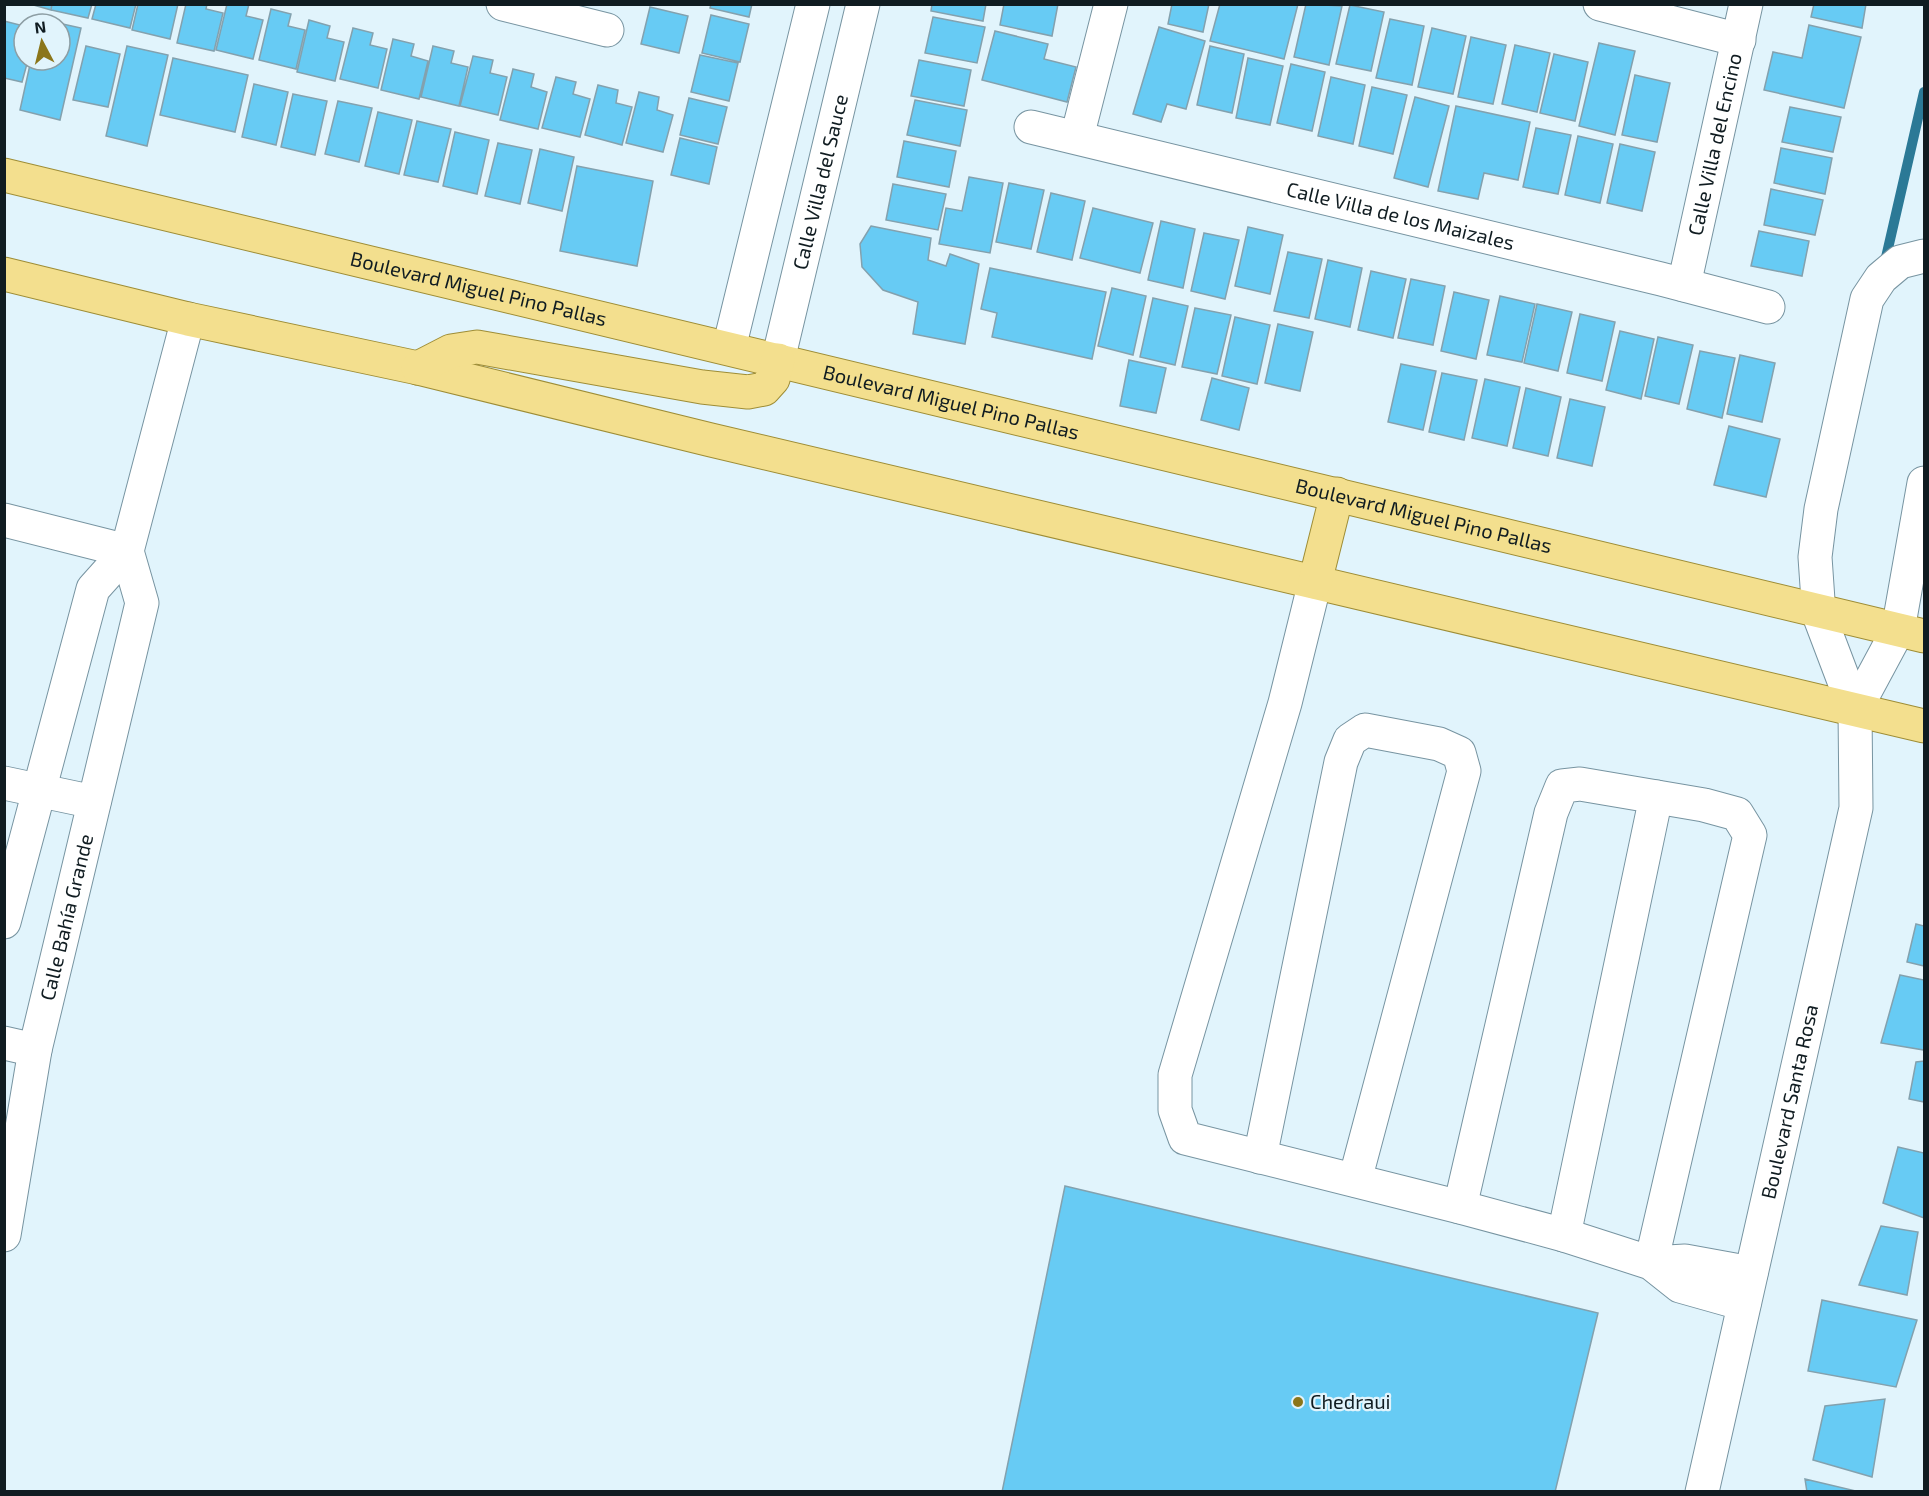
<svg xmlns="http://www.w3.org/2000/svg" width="1929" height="1496" viewBox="0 0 1929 1496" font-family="'Exo 2',sans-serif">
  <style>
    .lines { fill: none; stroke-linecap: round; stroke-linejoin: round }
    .stream { stroke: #2b7996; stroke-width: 10 }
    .building { fill: #67cbf4; stroke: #83a1ae; stroke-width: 1.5 }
    .minor-casing { stroke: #7794a1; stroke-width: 35 }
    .major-casing { stroke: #9e8d36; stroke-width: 35 }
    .minor { stroke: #fff; stroke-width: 33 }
    .major { stroke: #f3df8e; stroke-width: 33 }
    .poi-dot { fill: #8b761a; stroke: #e1f4fc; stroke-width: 2 }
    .labels { text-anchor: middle; stroke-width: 4.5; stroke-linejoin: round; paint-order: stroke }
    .street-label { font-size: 20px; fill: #101c21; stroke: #e1f4fc }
    .poi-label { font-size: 20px; fill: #101c21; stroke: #e1f4fc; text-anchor: start }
  </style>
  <rect width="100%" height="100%" fill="#e1f4fc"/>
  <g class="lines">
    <path class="stream" d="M1884,266L1924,92"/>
  </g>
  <path class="building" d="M30,4H52L51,10Z
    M52,4H92L88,18L51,10Z
    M96,4H136L130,28L92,19Z
    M138,4H178L170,39L132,30Z
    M186,4H207L206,9L223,13L214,51L177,43Z
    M227,4H249L246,16L263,20L253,59L216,50Z
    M711,4H752L749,17L710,8Z
    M932,4H986L983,21L931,11Z
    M1004,4H1058L1052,36L1000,25Z
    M1172,4H1209L1203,32L1168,24Z
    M1220,4H1298L1284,59L1210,41Z
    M1306,4L1342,6L1329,65L1294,57Z
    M1814,4H1866L1862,28L1811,17Z
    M1350,5L1384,12L1371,71L1336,64Z
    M650,7L688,16L679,53L641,44Z
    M271,9L291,14L288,26L305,30L296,69L259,60Z
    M711,15L749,24L740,62L702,53Z
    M933,17L985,27L977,63L925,53Z
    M40,19L81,28L60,120L20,110L31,60H60V24H39Z
    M1390,19L1424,26L1412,85L1376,78Z
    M309,20L330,26L327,38L344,42L335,81L297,72Z
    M4,21L24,26V60H28L22,82L4,78Z
    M1809,25L1861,37L1844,108L1764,90L1773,52L1802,58Z
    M1159,27L1205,41L1186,109L1167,104L1161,122L1133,114Z
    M353,28L373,33L370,45L387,49L378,88L340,79Z
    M1432,28L1466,36L1453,94L1418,87Z
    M995,31L1048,44L1044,59L1076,67L1067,102L982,80Z
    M1471,37L1506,45L1493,104L1458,97Z
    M393,39L414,44L411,56L428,61L419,99L381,90Z
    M1599,43L1635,51L1615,135L1579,126Z
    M1515,45L1550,53L1537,112L1502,104Z
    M86,46L120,54L108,107L73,100Z
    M127,46L168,55L147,146L106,136Z
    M433,46L454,51L451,63L468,67L459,106L421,97Z
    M1210,46L1244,54L1232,113L1197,105Z
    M1554,54L1588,62L1575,121L1540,113Z
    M700,55L738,63L729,101L691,92Z
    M473,56L493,60L490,73L507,77L498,115L460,106Z
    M173,58L248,75L235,132L160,115Z
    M1248,58L1283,66L1270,125L1236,118Z
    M919,60L971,70L964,106L911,96Z
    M1291,64L1325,72L1312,131L1277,123Z
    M513,69L534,74L531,87L547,92L538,129L500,120Z
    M1635,75L1670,83L1657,142L1622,135Z
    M556,77L576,82L573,94L590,99L580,137L542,128Z
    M1331,77L1365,85L1353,144L1318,136Z
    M254,84L288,92L276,145L242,137Z
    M598,85L618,90L616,103L632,107L622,145L585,135Z
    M1372,87L1407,95L1393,154L1359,146Z
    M639,92L659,97L657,110L673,115L663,152L626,143Z
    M293,94L327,101L315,155L281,147Z
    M1415,97L1449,106L1428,187L1394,178Z
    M689,98L727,107L718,144L680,135Z
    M915,100L967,110L960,146L907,135Z
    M338,101L372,108L359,162L325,154Z
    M1456,106L1530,122L1518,180L1484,173L1478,199L1438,191Z
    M1790,107L1841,117L1833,152L1782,142Z
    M378,112L412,120L399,174L365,166Z
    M417,121L451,129L438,182L404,175Z
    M1536,128L1571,135L1558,194L1523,187Z
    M455,132L489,140L477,194L443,186Z
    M1578,136L1613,144L1600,203L1565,195Z
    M680,138L717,147L709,184L671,175Z
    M904,141L956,151L949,187L897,177Z
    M498,143L532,150L520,204L485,196Z
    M1620,144L1655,152L1642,211L1607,203Z
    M1781,148L1832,158L1825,194L1774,183Z
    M540,149L574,157L562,211L528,203Z
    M577,166L653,181L637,266L560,251Z
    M969,177L1003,183L990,253L939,244L946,208L962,211Z
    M1009,183L1044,190L1031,249L996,242Z
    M893,184L946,194L938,230L886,220Z
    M1771,189L1823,200L1815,235L1764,225Z
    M1051,193L1085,201L1072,260L1037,252Z
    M1093,208L1153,223L1140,273L1080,258Z
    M1161,221L1195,229L1183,288L1148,280Z
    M871,226L931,238L928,260L946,266L950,254L979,264L965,344L913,334L918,302L883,290L862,267L860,244Z
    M1248,227L1283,235L1270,294L1235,286Z
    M1759,231L1809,241L1802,276L1751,266Z
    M1204,233L1239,240L1225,299L1191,291Z
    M1288,252L1322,259L1309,318L1274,311Z
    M1328,260L1362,268L1350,327L1315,319Z
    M990,268L1106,292L1092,359L992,337L997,313L981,309Z
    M1371,271L1406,279L1393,338L1358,330Z
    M1411,279L1445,286L1433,345L1398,338Z
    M1112,288L1146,296L1133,355L1098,346Z
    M1454,292L1489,300L1476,359L1441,351Z
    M1500,296L1535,304L1522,362L1487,355Z
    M1153,298L1188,306L1175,365L1140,357Z
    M1537,304L1572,312L1558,371L1524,363Z
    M1195,308L1231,315L1217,374L1182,367Z
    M1580,314L1615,322L1602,381L1567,373Z
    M1235,317L1270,325L1257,384L1222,376Z
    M1278,324L1313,332L1300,391L1265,383Z
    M1620,331L1654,339L1641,399L1606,390Z
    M1658,337L1693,345L1679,404L1645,396Z
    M1700,351L1735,358L1722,418L1687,409Z
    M1740,355L1775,363L1762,422L1727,414Z
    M1129,360L1166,368L1156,413L1120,406Z
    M1401,364L1436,371L1423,430L1388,422Z
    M1442,373L1477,380L1464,440L1429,432Z
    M1212,378L1249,388L1239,430L1201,420Z
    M1485,379L1520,387L1507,446L1472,438Z
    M1526,388L1561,397L1548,456L1513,448Z
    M1570,399L1605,407L1592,466L1557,458Z
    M1729,426L1780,439L1766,497L1714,485Z
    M1916,924L1924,926V966L1907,962Z
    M1900,975L1924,980V1050L1881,1043Z
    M1924,1061V1102L1909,1099L1916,1062Z
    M1898,1147L1924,1153V1218L1883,1203Z
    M1065,1186L1598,1313L1555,1492H1002Z
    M1881,1226L1918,1232L1907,1295L1859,1285Z
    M1822,1300L1917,1320L1896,1387L1808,1371Z
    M1885,1399L1872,1477L1813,1460L1825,1406Z
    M1805,1479L1856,1491V1492H1807Z"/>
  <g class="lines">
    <g class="minor-casing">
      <g id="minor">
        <path d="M503,4L607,30"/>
        <path d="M1600,4L1739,40"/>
        <path id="s1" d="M1031,127L1661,279L1768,307"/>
        <path d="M1077,137L1111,4"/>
        <path id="s2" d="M1684,285L1746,4"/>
        <path d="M729,348L813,4"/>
        <path id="s3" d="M778,360L863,4"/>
        <path d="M4,520L127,551"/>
        <path d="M1315,582L1285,703L1175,1075V1110L1185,1138L1460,1207L1564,1235L1651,1263L1680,1286L1744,1304"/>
        <path d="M1855,710L1898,630L1924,483"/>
        <path d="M4,783L94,802"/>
        <path d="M4,922L93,589L127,551L188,319"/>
        <path d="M4,1043L35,1050"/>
        <path d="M1260,1157L1341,762L1350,740L1365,730L1439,744L1459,753L1464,771L1355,1180"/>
        <path d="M1460,1207L1551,813L1562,786L1580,784L1704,805L1737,814L1750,835L1651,1263L1685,1261L1751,1273"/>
        <path id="s4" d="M4,1235L35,1050L142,603L127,551"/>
        <path d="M1564,1235L1656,797"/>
        <path id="s5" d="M1702,1492L1856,808L1855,710L1819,615L1815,557L1821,509L1867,299L1881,278L1900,262L1924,256"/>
      </g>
    </g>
    <g class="major-casing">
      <g id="major">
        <path id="s6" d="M4,175L1924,636"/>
        <path d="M4,274L188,319L418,368L711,440L1924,726"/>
        <path d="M418,368L451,351L477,347L702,387L748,392L764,389L773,379L778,360"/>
        <path d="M1315,582L1337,494"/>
      </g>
    </g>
    <use href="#minor" class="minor"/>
    <use href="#major" class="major"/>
  </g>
  <circle class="poi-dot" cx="1298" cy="1402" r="6"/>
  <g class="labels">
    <g class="street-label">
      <text dy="7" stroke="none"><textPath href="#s2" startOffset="144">Calle Villa del Encino</textPath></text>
      <text dy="7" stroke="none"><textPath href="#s3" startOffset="183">Calle Villa del Sauce</textPath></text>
      <text dy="7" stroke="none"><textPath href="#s1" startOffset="380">Calle Villa de los Maizales</textPath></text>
      <text dy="7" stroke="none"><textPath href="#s6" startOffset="488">Boulevard Miguel Pino Pallas</textPath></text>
      <text dy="7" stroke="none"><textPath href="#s6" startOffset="974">Boulevard Miguel Pino Pallas</textPath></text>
      <text dy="7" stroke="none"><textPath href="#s6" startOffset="1460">Boulevard Miguel Pino Pallas</textPath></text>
      <text dy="7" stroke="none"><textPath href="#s4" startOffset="324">Calle Bahía Grande</textPath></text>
      <text dy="7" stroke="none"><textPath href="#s5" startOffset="400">Boulevard Santa Rosa</textPath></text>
    </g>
    <g class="poi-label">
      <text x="1310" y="1409">Chedraui</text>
    </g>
  </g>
  <rect width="1929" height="1496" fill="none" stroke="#101c21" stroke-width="12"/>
  <g transform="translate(42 42) rotate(353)"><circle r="28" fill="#e1f4fc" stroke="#8d9ea4" stroke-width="1.5"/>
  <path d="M0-4.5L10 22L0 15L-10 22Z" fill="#8b761a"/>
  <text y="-9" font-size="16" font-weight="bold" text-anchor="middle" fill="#101c21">N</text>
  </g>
</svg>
